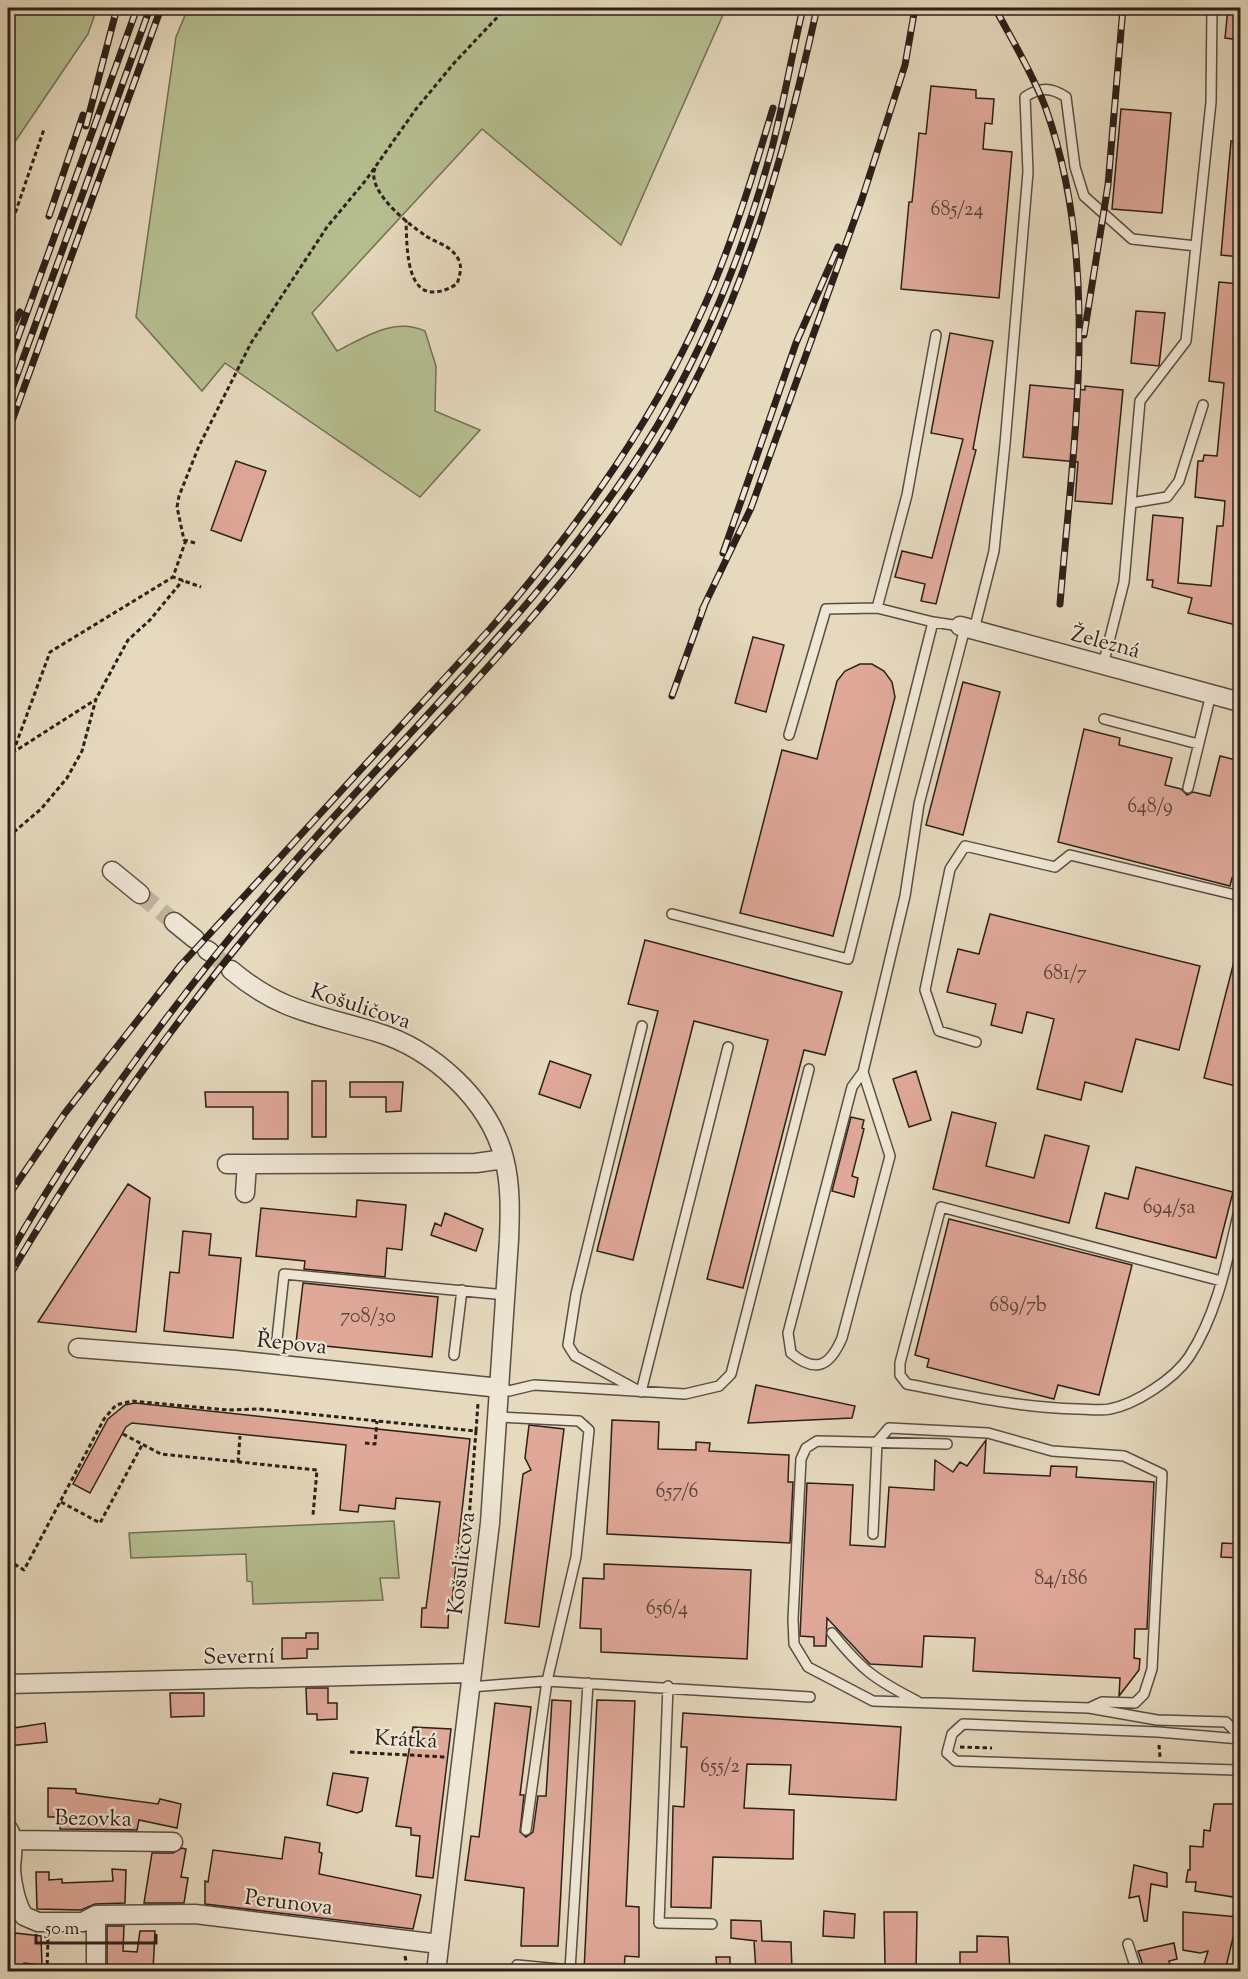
<svg xmlns="http://www.w3.org/2000/svg" width="1248" height="1979" viewBox="0 0 1248 1979" font-family="'Sorts Mill Goudy',serif">
  <style>
    .green { fill: #b6bf91; stroke: #717056; stroke-width: 1.5 }
    .building { fill: #dfa899; stroke: #2c201a; stroke-width: 1.5 }
    .lines { fill: none; stroke-linecap: round; stroke-linejoin: round }
    .minor-tunnel { stroke: #c1b49d; stroke-width: 18; stroke-dasharray: 18 9; stroke-linecap: butt }
    .service-casing { stroke: #5a4e43; stroke-width: 12 }
    .minor-casing { stroke: #5a4e43; stroke-width: 21 }
    .path { stroke: #2c201a; stroke-width: 3; stroke-dasharray: 4.5 3; stroke-linecap: butt }
    .service { stroke: #efe6d5; stroke-width: 9 }
    .minor { stroke: #efe6d5; stroke-width: 18 }
    .rail-casing { stroke: #2c201a; stroke-width: 7 }
    .rail { stroke: #efe6d5; stroke-width: 4.5; stroke-dasharray: 14; stroke-linecap: butt }
    .labels { text-anchor: middle; stroke-width: 4.5; stroke-linejoin: round; paint-order: stroke }
    .number-label { font-size: 20px; fill: #59423a }
    .street-label { font-size: 22px; fill: #2c201a; stroke: #efe6d5 }
  </style>
  <rect width="100%" height="100%" fill="#e6d9be"/>
  <filter id="stains"><feTurbulence type="fractalNoise" baseFrequency=".00333" numOctaves="4"/><feColorMatrix values="0 0 0 0 .2 0 0 0 0 .09 0 0 0 0 .02 0 0 0 .5 -.17"/></filter>
  <radialGradient id="worn" r=".72"><stop offset=".6" stop-color="#630" stop-opacity="0"/><stop offset="1" stop-color="#630" stop-opacity=".3"/></radialGradient>
  <path class="green" d="M8,8H97L88,34L8,152Z
    M188,8H726L621,245L482,129L312,313L337,351C365,337 394,317 425,331L436,366L435,411L480,430L420,497L225,363L202,391L136,317L176,37Z
    M394,1521L399,1578H380L383,1600L253,1604L252,1582L247,1581L246,1554L131,1558L129,1533Z"/>
  <path class="building" d="M1228,8H1240V40L1225,38Z
    M931,86L976,90V98L994,99L992,124L985,123L983,149L1012,152L999,298L901,289L909,202H912L919,133L926,134Z
    M1121,109L1171,113L1162,213L1112,209Z
    M1231,141H1240V257L1221,255Z
    M1219,282L1240,284V626L1188,613L1192,598L1152,587L1153,580H1147L1153,515L1183,518L1178,583L1211,586L1217,526H1223L1225,501L1195,497L1198,461H1203L1204,455L1217,456L1224,383L1209,381Z
    M1136,311L1165,313L1159,366L1131,363Z
    M950,333L993,341L973,449L976,450L936,604L921,601L925,584L895,577L902,551L932,558L963,439L931,433Z
    M1030,385L1085,390V386L1123,390L1112,504L1075,501L1078,462L1023,457Z
    M236,461L266,471L241,541L211,530Z
    M753,637L784,645L766,712L735,703Z
    M860,664H872L884,671L892,682L895,697L833,936L740,913L782,750L817,759L837,681L845,671Z
    M963,682L1000,692L963,835L926,825Z
    M1084,729L1120,738L1119,745L1172,758L1165,785L1181,789L1187,795L1193,792L1210,796L1220,756L1240,761V880L1232,878L1230,886L1058,842Z
    M990,914L1200,966L1179,1050L1136,1039L1122,1092L1085,1082L1081,1100L1037,1089L1054,1019L1027,1012L1022,1033L991,1025L996,1004L947,992L958,949L979,954Z
    M645,940L842,992L825,1055L804,1050L743,1288L707,1279L768,1040L694,1021L633,1260L597,1251L658,1011L628,1004Z
    M1236,954L1240,955V1087L1204,1078Z
    M550,1061L591,1075L580,1108L539,1094Z
    M916,1071L931,1120L909,1127L893,1079Z
    M312,1081H326V1137H312Z
    M350,1082H403L401,1111L386,1112V1097H350Z
    M205,1092H288V1139H253V1107H206Z
    M952,1112L996,1123L986,1166L1034,1178L1045,1135L1089,1146L1069,1223L933,1189Z
    M851,1117L864,1120L862,1128L864,1129L852,1176L858,1178L854,1197L832,1191Z
    M1136,1167L1233,1192L1216,1258L1096,1228L1105,1193L1128,1199Z
    M128,1184L150,1198L136,1332L38,1322Z
    M357,1200L406,1205L402,1250L387,1248L385,1277L304,1269L305,1261L256,1256L261,1208L356,1217Z
    M445,1213L483,1229L476,1251L431,1235L435,1223L441,1226Z
    M949,1219L1132,1265L1099,1395L1058,1385L1054,1399L927,1367L929,1359L915,1355Z
    M183,1231L211,1234L209,1255L241,1258L233,1338L164,1331L170,1272L179,1273Z
    M303,1283L438,1297L432,1357L296,1343Z
    M756,1385L855,1406L852,1418L748,1423Z
    M135,1403L470,1439L452,1601H449L448,1628L421,1627L422,1608H426L440,1502L396,1498L395,1509L359,1505L358,1512L340,1510L346,1445L132,1423L126,1427L90,1493L73,1484L108,1419L125,1405Z
    M612,1420L659,1422L658,1449L696,1450V1442L710,1443L709,1451L789,1455L788,1482H793L790,1543L607,1534Z
    M529,1425L564,1429L539,1627L505,1623L523,1474L531,1470L525,1458Z
    M986,1440L984,1473L1050,1476L1051,1466L1077,1467L1076,1477L1154,1482L1147,1629H1135L1134,1658L1140,1659L1139,1670L1119,1696L1120,1678L973,1671L975,1638L924,1636L922,1667L870,1664L827,1618L826,1646H814V1637L800,1636L807,1483L853,1485L850,1545L885,1547L889,1487L934,1490L935,1460L953,1472L960,1462L967,1466Z
    M1222,1543L1240,1544V1558L1221,1557Z
    M604,1564L751,1570L747,1659L601,1652V1629L580,1628L583,1578L604,1579Z
    M306,1633H318V1649H307V1658L282,1659V1638H306Z
    M306,1688H328V1703H337V1719L317,1720V1714H307Z
    M170,1693H204V1716L171,1717Z
    M552,1700L571,1701L558,1946H521L524,1888L465,1880L471,1836L479,1837L495,1703L531,1707L520,1795H524L520,1832L526,1837L533,1832L538,1796H546Z
    M597,1700L635,1701L626,1906L639,1907V1957L625,1956L624,1971H584Z
    M683,1713L901,1727L896,1800L789,1794L791,1765L747,1764L744,1808L794,1810L793,1859L713,1857L711,1908L671,1907L673,1806L684,1807L687,1747H681Z
    M45,1723L47,1742L8,1746V1729Z
    M413,1727L451,1729L433,1878L416,1876L420,1836L411,1835V1828L396,1826Z
    M333,1773L368,1778L362,1811L357,1813L327,1805Z
    M48,1788L76,1789V1793L158,1804L160,1799L181,1804L177,1828L139,1820L137,1830L60,1829L61,1817H48Z
    M1214,1804H1240V1898L1195,1891L1196,1882H1186L1188,1870H1190V1846L1203,1847L1204,1830L1210,1831Z
    M285,1837L320,1843L319,1852L322,1853L319,1874L421,1895L413,1929L205,1904V1881L208,1882L213,1850L282,1859Z
    M182,1848L186,1849L181,1877L188,1878L184,1903H144L152,1853H173Z
    M1134,1865L1167,1873V1887L1151,1884L1147,1921H1144L1139,1896L1129,1898Z
    M112,1869L126,1870L125,1903L95,1904L81,1910L37,1909L36,1872H49V1880L62,1879V1883L113,1881Z
    M824,1911L855,1914L854,1938L823,1936Z
    M884,1912H917L916,1971H900V1966L885,1965Z
    M1183,1912L1238,1917L1225,1971H1202L1208,1951L1200,1953L1183,1950Z
    M731,1920L761,1921L762,1941L791,1942L792,1971H756L754,1941H757L731,1938Z
    M107,1926H124L123,1951L137,1952L140,1931H155L153,1971H107Z
    M15,1933L41,1936L42,1965L24,1963L22,1971H8Z
    M977,1936L1008,1937L1010,1971H960V1952H977Z
    M1174,1943L1177,1959L1169,1961L1172,1971H1145L1138,1951Z
    M716,1957H730V1971H717Z"/>
  <g class="lines">
    <path class="minor-tunnel" d="M140,894L174,922
      M210,952L231,970"/>
    <g class="service-casing">
      <path id="service" d="M1131,503L1167,497L1179,481L1203,405
        M877,608L907,495L936,335
        M974,630L994,551L1005,444L1028,172L1025,97C1040,87 1051,87 1066,97L1075,167L1084,196L1132,239L1196,246
        M1103,665L1124,582L1140,401L1186,341L1211,102L1212,8
        M1104,719L1198,744
        M789,735L826,609L877,608L933,622
        M1188,788L1211,694
        M672,914L848,959L933,622L960,626
        M642,1026L576,1294L568,1345L575,1356L641,1392L728,1047
        M976,1042L939,1031L925,990L950,869L965,846L1055,867L1070,855L1240,896
        M863,1072L852,1087L788,1333L791,1353C816,1374 830,1366 842,1338L890,1156L863,1072L905,896L919,804L965,628
        M1221,1281L941,1207L900,1363V1375L907,1384C964,1395 1020,1408 1078,1409C1088,1409 1101,1411 1110,1409C1136,1404 1174,1379 1189,1357C1218,1313 1228,1257 1240,1206
        M277,1339L284,1274L506,1295
        M454,1355L462,1290
        M500,1388L509,1391L534,1385L685,1394L719,1386L731,1374L809,1069
        M498,1417L579,1421L589,1430L576,1557L547,1681L526,1830
        M947,1444L817,1441L806,1448L801,1459L793,1619L794,1644L808,1667L873,1701L1089,1708L1157,1720L1226,1722L1240,1736
        M873,1534L877,1442L889,1428L988,1433L1052,1451L1124,1456L1162,1474L1152,1669L1144,1694L1135,1703L1102,1702L1089,1708
        M832,1633C862,1670 874,1679 917,1701
        M668,1686L659,1923L712,1924
        M470,1687L547,1681L810,1697
        M1235,1770L956,1761L947,1753L952,1734L963,1724L1158,1732L1240,1739
        M1128,1944L1137,1972
        M517,1965L570,1970L588,1683"/>
    </g>
    <g class="minor-casing">
      <path id="minor" d="M960,626L1240,702
        M112,871L140,894
        M174,922L195,939
        M207,950L210,952
        M231,970C281,1012 316,1014 376,1032C433,1049 489,1100 504,1158C511,1185 510,1213 509,1240L490,1523L436,1972
        M227,1164L476,1163L504,1159
        M245,1193L247,1164
        M78,1348L235,1360L500,1388
        M8,1684L471,1673
        M8,1829C16,1841 11,1857 11,1870C12,1884 16,1904 24,1916L38,1922H83L96,1915L195,1914L439,1944
        M13,1840L173,1842
        M96,1972V1915"/>
    </g>
    <path class="path" d="M375,168C366,191 408,224 426,236C436,243 450,245 457,257C463,265 460,275 457,284C406,314 407,253 406,220
      M8,234L44,129
      M186,540L173,577L201,587
      M195,543L184,540L177,507L179,496L199,446L251,343L327,227L366,180L416,109L455,62L506,8
      M12,753L95,700
      M8,766L50,652L173,577
      M8,837L41,809L67,778L82,751L96,699L128,640L150,620L183,580
      M476,1431L478,1403
      M123,1434L161,1454L317,1470L313,1515
      M365,1443L375,1444L377,1421
      M238,1462L240,1436
      M61,1502L100,1523L142,1445
      M8,1560L24,1570L104,1419L116,1405L132,1401L228,1410L259,1409L476,1431L469,1518L474,1519
      M1159,1745L1160,1757
      M960,1747L992,1748
      M350,1752L446,1757
      M405,1956L408,1972
      M47,1972L48,1937"/>
    <use href="#service" class="service"/>
    <use href="#minor" class="minor"/>
    <g class="rail-casing">
      <path id="rail" d="M995,8C1012,40 1033,74 1046,109C1102,267 1073,442 1060,604
        M86,126L117,8
        M49,216L83,115
        M8,334L20,312
        M1084,335L1108,185L1123,8
        M8,365L137,8
        M8,400L150,8
        M8,432L161,8
        M723,553L796,343L838,247
        M702,610L751,508L862,199L905,65L915,8
        M672,696L705,604
        M8,1196L65,1113L181,965L490,629C580,525 660,413 713,286C737,228 755,168 773,108
        M8,1257C93,1107 200,967 315,838C434,703 564,581 657,426C708,340 746,244 772,148C784,101 792,54 803,8
        M8,1278C90,1139 183,1007 289,885C419,734 570,600 671,426C746,296 785,153 817,8"/>
    </g>
    <use href="#rail" class="rail"/>
  </g>
  <g class="labels">
    <g class="number-label">
      <text x="957" y="215">685/24</text>
      <text x="1150" y="812">648/9</text>
      <text x="1065" y="979">681/7</text>
      <text x="1169" y="1213">694/5a</text>
      <text x="1018" y="1311">689/7b</text>
      <text x="368" y="1322">708/30</text>
      <text x="677" y="1497">657/6</text>
      <text x="1061" y="1584">84/186</text>
      <text x="667" y="1614">656/4</text>
      <text x="720" y="1772">655/2</text>
    </g>
    <g class="street-label">
      <text transform="translate(1106 641) rotate(15)" y="8">Železná</text>
      <text transform="translate(361 1005) rotate(18)" y="8">Košuličova</text>
      <text transform="translate(292 1342) rotate(6)" y="8">Řepova</text>
      <text transform="translate(460 1563) rotate(-83)" y="8">Košuličova</text>
      <text transform="translate(239 1655) rotate(-1)" y="8">Severní</text>
      <text transform="translate(406 1738) rotate(3)" y="8">Krátká</text>
      <text transform="translate(93 1817) rotate(1)" y="8">Bezovka</text>
      <text transform="translate(289 1901) rotate(7)" y="8">Perunova</text>
    </g>
  </g>
  <rect width="1248" height="1979" fill="none" stroke="#e6d9be" stroke-width="30"/>
  <rect x="9" y="9" width="1230" height="1961" fill="none" stroke="#2c201a" stroke-width="3"/>
  <rect x="15" y="15" width="1218" height="1949" fill="none" stroke="#2c201a" stroke-width="1.5"/>
  <path d="M36 1934v9h120v-9" fill="none" stroke="#2c201a" stroke-width="3"/>
  <text x="45" y="1934" font-size="18" fill="#2c201a" stroke="#efe6d5" stroke-width="4.5" paint-order="stroke">50 m</text>
  <rect width="100%" height="100%" filter="url(#stains)"/>
  <rect width="100%" height="100%" fill="url(#worn)"/>
</svg>
